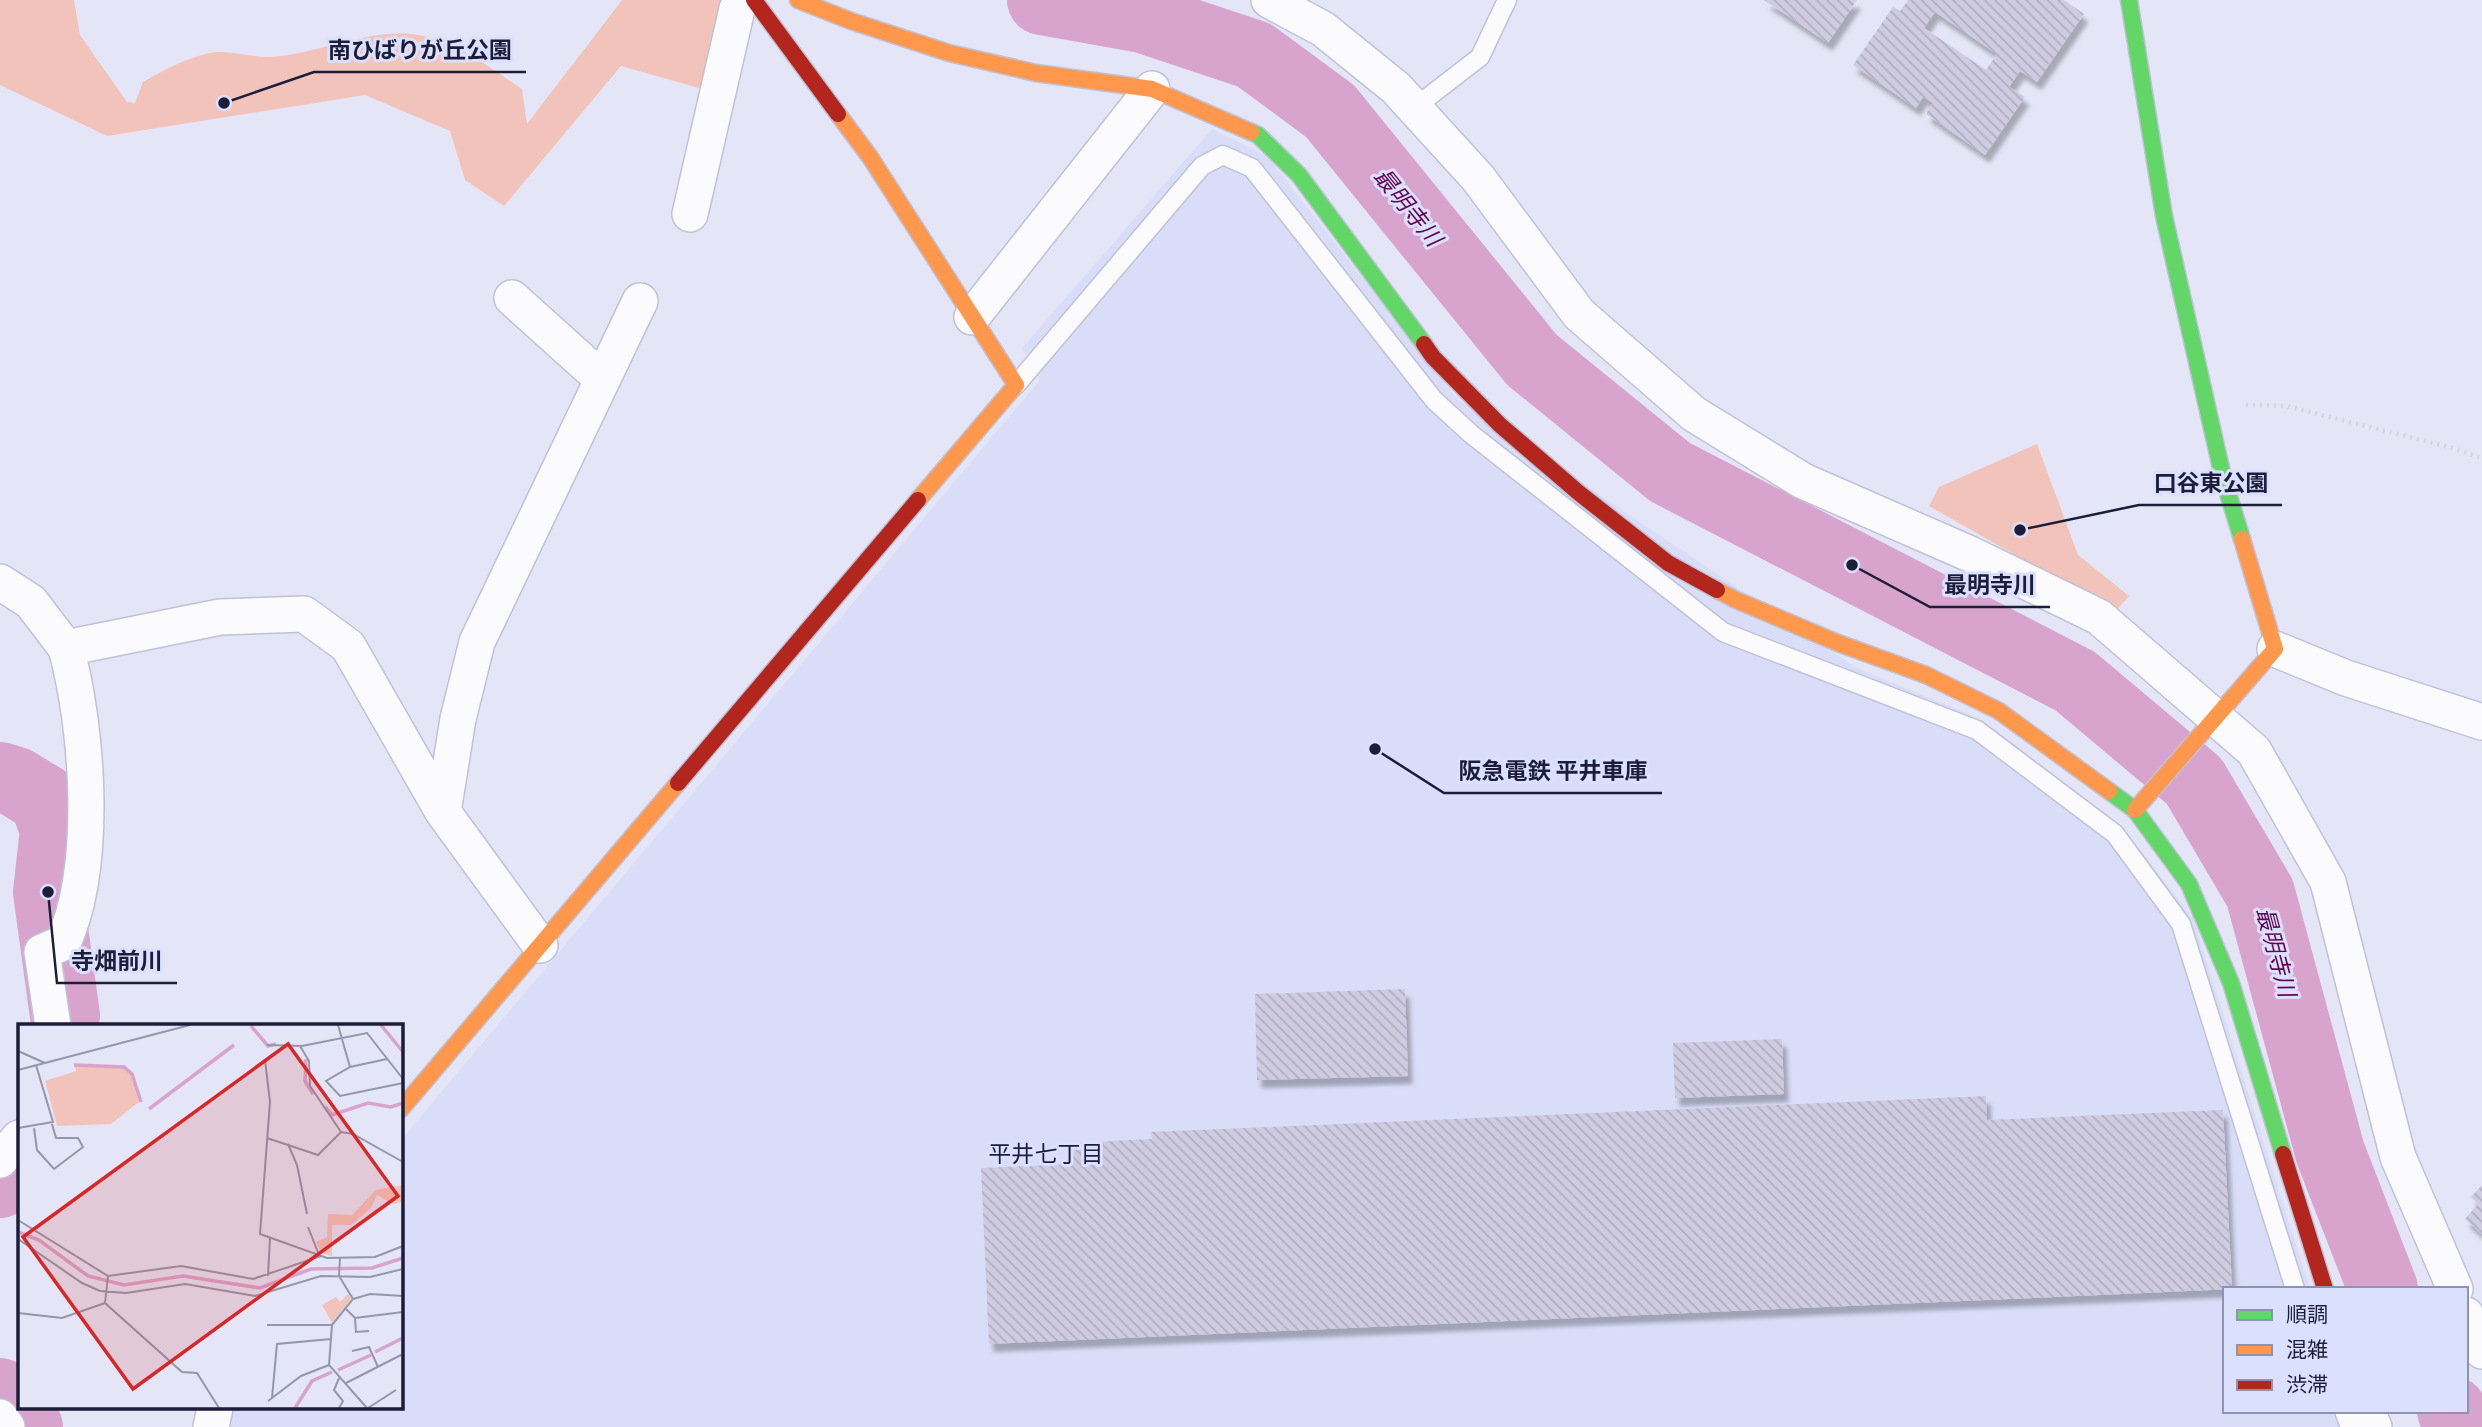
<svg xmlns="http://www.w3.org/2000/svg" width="2482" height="1427" viewBox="0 0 2482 1427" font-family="'Public Sans','Noto Sans JP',sans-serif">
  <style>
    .built { fill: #daddf7 }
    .green { fill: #f2c3ba }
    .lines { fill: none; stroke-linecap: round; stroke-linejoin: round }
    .river { stroke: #d8a4ce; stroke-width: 70 }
    .building { fill: url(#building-back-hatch); fill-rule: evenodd; filter: url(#shadow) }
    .lane-casing { stroke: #bfc2d7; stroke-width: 21 }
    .street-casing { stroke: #bfc2d7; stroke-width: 38 }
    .fast-casing { stroke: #bfc2d7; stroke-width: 19 }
    .slow-casing { stroke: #bfc2d7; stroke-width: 19 }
    .jam-casing { stroke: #bfc2d7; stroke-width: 19 }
    .path { stroke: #d5d5db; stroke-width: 4.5; stroke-dasharray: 2 5; stroke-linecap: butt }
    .lane { stroke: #fbfbfe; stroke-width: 18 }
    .street { stroke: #fbfbfe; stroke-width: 35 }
    .fast { stroke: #63d668; stroke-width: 16 }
    .slow { stroke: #ff974d; stroke-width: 16 }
    .jam { stroke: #b3261e; stroke-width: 16 }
    .labels { text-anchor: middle; stroke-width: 6; stroke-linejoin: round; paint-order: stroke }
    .water-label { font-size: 23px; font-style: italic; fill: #630450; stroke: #dce0ff }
    .neighbourhood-label { font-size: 23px; fill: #1b1d39; stroke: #dce0ff }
    .inset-river { fill: none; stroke: #d8a4ce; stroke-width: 3.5 }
    .inset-road { fill: none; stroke: #9496ab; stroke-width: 2 }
    .view { fill: #d62828; fill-opacity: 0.15; stroke: #d62828; stroke-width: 3.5 }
    .inset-edge { fill: none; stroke: #1b1d39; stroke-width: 3.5 }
    .leader { fill: none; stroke: #1b1d39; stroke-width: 2.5 }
    .callout-dot { fill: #1b1d39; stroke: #dce0ff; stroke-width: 2.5 }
    .callout-label { font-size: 23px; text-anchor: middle; font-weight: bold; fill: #1b1d39; stroke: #dce0ff; stroke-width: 6; stroke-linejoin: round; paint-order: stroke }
  </style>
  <defs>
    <pattern id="building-back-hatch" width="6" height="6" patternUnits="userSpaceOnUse" patternTransform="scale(1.75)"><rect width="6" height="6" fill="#cfcbe1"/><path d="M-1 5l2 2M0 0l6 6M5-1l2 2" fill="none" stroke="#b1aec2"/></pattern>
    <filter id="shadow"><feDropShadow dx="4.5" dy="8" stdDeviation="2" flood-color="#0004"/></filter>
  </defs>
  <rect width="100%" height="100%" fill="#e4e6f7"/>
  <path class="built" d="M1212,129L1267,156L1457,399L1857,668L1981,719L2121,825L2193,918L2310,1289H2225V1411H2354L2361,1427H214L233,1408H401V1140L1040,380L1022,348Z"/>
  <path class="green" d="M0,0H74L80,35L127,102L135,103L143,82C166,69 191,55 217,52C235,51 253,58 271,57C320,54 369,27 418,35C458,41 490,68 522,89L527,124L622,0H728L706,90L621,66L504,206L465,180L450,131L365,95L107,136L0,85Z
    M2037,444L2078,555L2129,596L2115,612L1929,506L1939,487Z"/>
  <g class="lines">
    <path class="river" d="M1042,0L1143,18L1254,55L1330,111L1532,360L1670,472L2075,681L2194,781L2260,893L2330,1152L2383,1289
      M0,777L16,782L44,799L55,830L48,892L65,1016
      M0,1183L19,1161
      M0,1393L14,1403L28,1427
      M2452,1411L2462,1427"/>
  </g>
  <path class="building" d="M1764,0H1857L1828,43Z
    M1908,0H2064L2084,14L2037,82L2020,71L2009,87L2025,97L1985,155L1926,114L1933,103L1923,97L1916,108L1853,65L1893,7L1900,11ZM1935,12L1997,54L1986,70L1924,28Z
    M1405,989L1408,1076L1257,1080L1255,994Z
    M1782,1039L1784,1094L1675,1098L1673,1043Z
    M1986,1096L1987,1120L2223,1110L2232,1289L989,1344L981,1168L1071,1164L1069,1143L1152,1139L1151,1132Z
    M2482,1185V1234L2465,1219L2478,1204L2471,1197Z"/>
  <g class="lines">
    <g class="lane-casing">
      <path id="lane" d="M1414,108L1480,57L1507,0
        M1016,385L1202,166L1223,155L1252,168L1434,400L1471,434L1723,632L1977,730L2115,834L2181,924L2295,1289
        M2344,1411L2350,1427"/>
    </g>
    <g class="street-casing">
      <path id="street" d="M1269,0L1323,29L1396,88L1478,178L1579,314L1694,414L1803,481L1970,554L2099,617L2254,751L2328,882L2398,1157L2455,1289
        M690,214L737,9L742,0
        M512,298L602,379
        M972,317L1152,89
        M0,582L31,602L66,648L220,617L304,614L348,646L443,812L540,945
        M2275,649L2346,678L2482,722
        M443,812L458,719L477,642L640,301
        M53,1026L42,952L63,943C98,866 88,728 66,648
        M0,1160L19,1138
        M2466,1315L2482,1351
        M2367,1411L2374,1427
        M0,1417L7,1427
        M211,1427L215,1408"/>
    </g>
    <g class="fast-casing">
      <path id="fast" d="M2129,0L2164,216L2223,477L2242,539
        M1251,132L1258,135L1299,175L1424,344
        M2109,791L2135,810L2189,884L2231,983L2283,1154"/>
    </g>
    <g class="slow-casing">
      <path id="slow" d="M798,0L851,21L949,53L1036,73L1152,89L1251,132
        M838,114L870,157L1016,385L918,500
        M1717,590L1736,600L1838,643L1926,675L1999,711L2109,791
        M2135,810L2275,649L2242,539
        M401,1109L678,783"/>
    </g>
    <g class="jam-casing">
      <path id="jam" d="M754,0L838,114
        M1424,344L1433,357L1500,425L1579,493L1668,563L1717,590
        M678,783L918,500
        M2283,1154L2325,1289"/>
    </g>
    <path class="path" d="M2246,405L2286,406L2453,448L2482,458"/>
    <use href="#lane" class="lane"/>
    <use href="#street" class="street"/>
    <use href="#fast" class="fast"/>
    <use href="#slow" class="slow"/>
    <use href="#jam" class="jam"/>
  </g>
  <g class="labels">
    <g class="water-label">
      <text transform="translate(1408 207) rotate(51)" y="8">最明寺川</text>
      <text transform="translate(2276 952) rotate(75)" y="8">最明寺川</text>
    </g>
    <g class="neighbourhood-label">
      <text x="1046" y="1162">平井七丁目</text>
    </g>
  </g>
  <g transform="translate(18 1024)">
    <rect width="385" height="385" fill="#e4e6f7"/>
    <path d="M57,42H104L113,50L121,78L93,100L39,102L27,57L58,47ZM385,161V178L374,180L359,171L353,184L333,201H314V232L303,229L298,218L309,213L310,190L334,191L358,166ZM330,270L333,275L314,299L304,281L318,273L322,278Z" fill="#f2c3ba"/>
    <path class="inset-river" d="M363,1L385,28M233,2L250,22L258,20M288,35L287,57L295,70M56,41L106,43L114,50L123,78M307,83L314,91L350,79L373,83L385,79M131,85L216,21M0,208L21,216L70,252L106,261L165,252L242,264L293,245L354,244L385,234M357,328L385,314M320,346L353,331M277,384L294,357L314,348"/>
    <path class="inset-road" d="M320,1L332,43M249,21L284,22L349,9L385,55M282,22L291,37L292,62L323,108M0,27L27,39M369,35L332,43L308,57L322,72L385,59M247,36L252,78L242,210L309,234L357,233L385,222M0,46L172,1M0,104L35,98L18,41M16,104L19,126L36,145L65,123L60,114H38L34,100M249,114L300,131L323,108L335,110L385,138M270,120L279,141L289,190M0,196L90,252L163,242L235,255L303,232M290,203L301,231M0,215L64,259L82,267L108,269L167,260L237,272L303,252L352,253L385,245M322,234L321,252L335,275L314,301L311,341L349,384M90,252L87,279L164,348L179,349L201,384M250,252L252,214M335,275L352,270L385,272M328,285L337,294L338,308L351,307M0,289L44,294L87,279M337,294L385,288M249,301H314M334,327L351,323L360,343M328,359L385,330M254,374L259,320L313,315M250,377L283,352L311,341M321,384L325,377L316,366L322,352M350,384L378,366"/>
    <path class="view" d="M270,20L380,172L115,365L5,213Z"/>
    <rect width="385" height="385" class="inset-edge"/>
  </g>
  <path class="leader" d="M224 103L314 72H526M2020 530L2139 505H2282M1852 565L1930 607H2050M1375 749L1444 793H1662M48 892L57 983H177"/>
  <g class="callout-dot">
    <circle cx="224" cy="103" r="7"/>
    <circle cx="2020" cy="530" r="7"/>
    <circle cx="1852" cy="565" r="7"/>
    <circle cx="1375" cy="749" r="7"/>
    <circle cx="48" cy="892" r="7"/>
  </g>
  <g class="callout-label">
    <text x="420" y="58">南ひばりが丘公園</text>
    <text x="2211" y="491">口谷東公園</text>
    <text x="1990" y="593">最明寺川</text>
    <text x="1553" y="779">阪急電鉄 平井車庫</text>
    <text x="117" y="969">寺畑前川</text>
  </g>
  <rect x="2223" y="1287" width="245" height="126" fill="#dce0ff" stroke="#8f92b0" stroke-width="2"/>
  <rect x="2237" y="1310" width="35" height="10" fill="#63d668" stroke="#8f92b0" stroke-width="2"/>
  <text x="2286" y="1322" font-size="21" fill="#1b1d39">順調</text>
  <rect x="2237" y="1345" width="35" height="10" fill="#ff974d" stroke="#8f92b0" stroke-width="2"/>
  <text x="2286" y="1357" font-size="21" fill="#1b1d39">混雑</text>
  <rect x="2237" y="1380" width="35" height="10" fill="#b3261e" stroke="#8f92b0" stroke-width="2"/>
  <text x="2286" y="1392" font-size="21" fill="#1b1d39">渋滞</text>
</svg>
